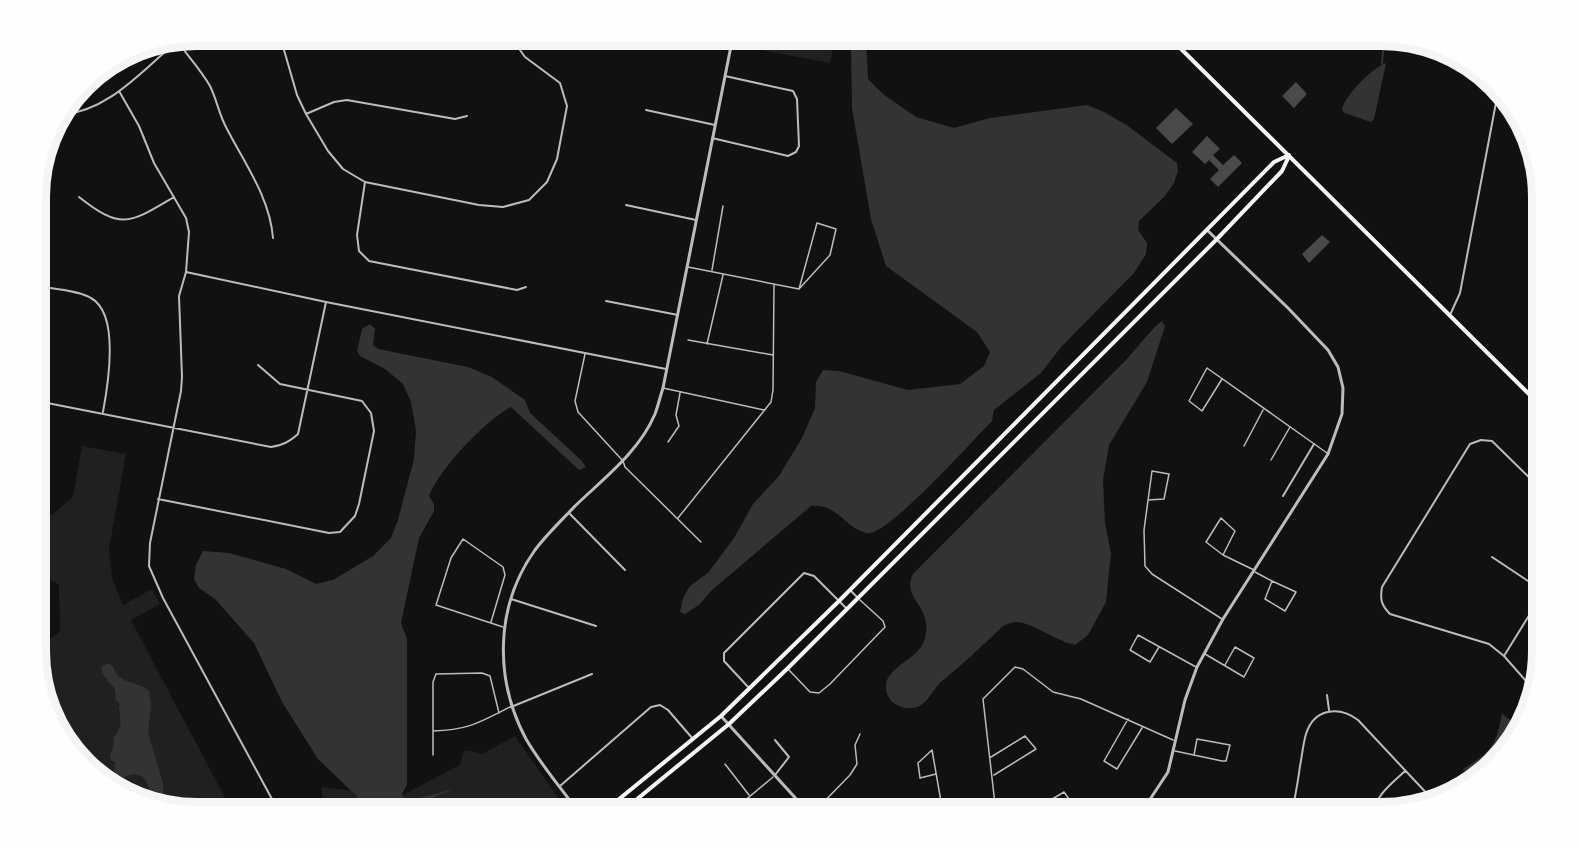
<svg xmlns="http://www.w3.org/2000/svg" width="1579" height="849" viewBox="0 0 1579 849" font-family="'PT Serif',serif">
  <style>
    .green { fill: #202020 }
    .water { fill: #333 }
    .lines { fill: none; stroke-linecap: round; stroke-linejoin: round }
    .stream { stroke: #333; stroke-width: 2 }
    .building { fill: #4a4a4a }
    .service { stroke: #bcbcbc; stroke-width: 1.5 }
    .minor { stroke: #bcbcbc; stroke-width: 2 }
    .tertiary { stroke: #bcbcbc; stroke-width: 3 }
    .secondary { stroke: #f5f5f5; stroke-width: 4 }
    .rim { fill: none; stroke: #f5f5f5; stroke-width: 8 }
  </style>
  <rect width="100%" height="100%" fill="#111"/>
  <path class="green" d="M741,36H836L830,63L739,46Z
    M82,446L126,454L109,549L112,578L123,605L152,589L160,604L131,620L233,813H198L126,796L69,749L37,673V647L60,632L59,585L37,571V527L73,497Z
    M515,736L569,813H322V787L399,797L460,765L464,751L467,750L482,754Z"/>
  <path class="water" d="M853,36H866L868,79L883,94L916,117L954,128L990,118L1087,105L1104,112L1128,126L1177,163L1178,171L1174,183L1165,196L1139,221L1138,230L1147,243L1146,254L1134,273L1061,347L1041,373L994,410L992,421C974,439 886,538 867,533C844,528 838,503 811,506L712,590L699,605L685,614L680,612L683,598L690,586L708,573L734,538L753,504L779,476L802,438L815,408L816,382L823,370L839,371L908,390L960,384L984,366L990,352L977,332L886,266L871,219L852,108L851,44Z
    M1386,63L1374,119L1371,122L1345,113L1342,110C1344,96 1372,68 1386,63Z
    M1162,321L1165,326L1147,382L1109,445L1103,480L1105,523L1111,553L1106,602L1088,635L1075,645C1056,641 1033,623 1017,622C1012,622 1008,624 1003,626C983,645 963,664 942,681C934,688 930,699 921,705C914,710 903,709 895,704C889,700 885,692 886,684C889,666 918,659 924,641C936,606 900,600 913,574L1127,359C1133,352 1157,323 1162,321Z
    M370,324L375,329L373,345L378,349L468,367L492,377L525,400L530,413L581,460L586,467L579,470L511,407C485,421 440,468 429,496L434,504V511L419,538L401,623L407,639V785L402,794L407,801L454,789L403,810V813H372L371,810L318,759L282,702L254,643L215,599L199,588L194,579L196,565L203,551L229,553L286,569L316,584L333,580L373,556L391,538L398,520L414,459L416,431L411,402L403,384L385,369L360,356L357,351L362,329Z
    M107,663L113,666C118,685 137,680 149,691L151,704L148,732L163,783L164,805L153,802C148,782 144,766 120,779C114,774 114,769 115,762L111,760L110,755L114,744L113,738C124,725 120,722 119,706L121,705L115,699C117,685 111,687 105,677C103,674 102,671 101,667Z
    M1502,713L1507,718L1525,725L1475,781L1463,769C1492,751 1496,746 1502,713Z"/>
  <g class="lines">
    <path class="stream" d="M1382,64L1384,37"/>
  </g>
  <path class="building" d="M1296,82L1307,94L1294,108L1282,96Z
    M1176,108L1193,124L1172,144L1156,128Z
    M1207,136L1220,149L1213,155L1223,165L1234,155L1242,163L1218,187L1210,179L1219,170L1209,160L1205,164L1192,152Z
    M1322,235L1330,242L1309,263L1302,254Z"/>
  <g class="lines">
    <path class="service" d="M688,267L799,289L817,223L836,229L830,255L799,289
      M712,270L723,206
      M688,340L773,355
      M707,344L723,275
      M585,354L575,401L578,412L623,461L625,467L701,542
      M1222,379L1202,411L1189,401L1207,368L1327,453
      M663,388L764,410
      M668,442L679,426L676,415L680,393
      M1244,446L1263,410
      M1271,460L1290,427
      M1148,500L1164,499L1169,474L1152,471L1144,530L1145,566L1152,574L1222,619
      M678,518L771,402L773,390L774,285
      M1223,555L1235,531L1221,518L1206,542L1223,555L1254,570
      M1255,572L1272,581L1265,599L1285,611L1296,592L1272,581
      M491,622L505,575L503,567L463,539L451,558L436,605L503,627
      M1159,647L1150,662L1130,650L1138,635L1196,667
      M1205,654L1244,677L1254,658L1235,647L1225,665
      M788,669L810,692L819,693L830,684L885,627L883,621L860,600
      M1128,719L1104,761L1117,769L1142,728
      M433,731C469,730 480,722 510,707
      M1175,751L1222,761H1226L1230,745L1197,739L1194,755
      M433,755V682L436,674L482,673L490,676L499,713
      M991,757L1025,736L1036,749L994,775
      M725,764L749,795
      M936,774L920,778L918,763L932,750L943,813
      M657,807L662,813
      M730,813L773,777
      M813,813L850,775L857,764L855,745L860,734
      M996,813L983,699L1015,667L1023,669L1053,692L1081,699L1173,740
      M1057,813L1049,801L1064,792L1078,812L1076,813"/>
    <path class="minor" d="M280,36L297,95L306,114L328,151L343,169L365,182L479,205L503,207L529,200L547,182L557,159L567,106L560,83L525,57L510,36
      M681,36L731,45
      M177,41C188,56 201,70 210,86C217,100 219,115 227,129C245,164 270,198 273,238
      M119,91L139,126L154,163L186,218L189,232L186,272L179,296L182,377L181,391L150,543L149,566L163,598L279,812
      M646,110L715,125
      M306,114L334,102L347,100L455,119L467,116
      M61,115C110,111 143,69 179,40
      M712,138L788,156L796,152L799,146L797,99L793,91L725,76
      M365,182L357,235L359,251L369,261L517,290L526,287
      M79,197C122,231 130,223 174,197
      M626,205L696,220
      M186,272L326,302L666,369
      M37,286C52,289 78,290 91,298C120,314 108,385 103,412
      M606,301L678,315
      M1450,315L1460,293L1498,92
      M37,372L38,363
      M37,401L271,447C283,445 289,442 298,434L326,302
      M1283,496L1314,444
      M158,499L329,533L340,532L355,516L359,504L374,431L371,413L362,401L280,384L258,365
      M569,513L625,570
      M1492,557L1543,591
      M850,590L858,598
      M511,599L596,626
      M1504,656L1543,593
      M749,688L724,661V653L804,573L814,576L847,609
      M1534,690L1504,656L1489,644L1390,614C1381,605 1380,599 1382,587L1470,444L1481,440L1492,441L1543,491
      M1327,695L1329,710
      M511,707L592,674
      M775,740L789,757L775,775
      M560,786L651,707L660,705L668,710L693,739
      M1152,799L1190,813
      M1292,813C1295,797 1298,782 1300,766C1302,756 1303,744 1306,734C1314,708 1339,706 1358,720L1432,799
      M1373,813C1377,794 1391,784 1405,771"/>
    <path class="tertiary" d="M721,716L809,813
      M579,813C562,789 541,765 526,739C494,679 495,606 535,550C547,534 562,520 575,506C603,479 639,452 655,414C658,406 660,397 663,388L733,36
      M1141,813L1168,772L1185,700L1197,667L1223,619L1328,454L1342,414L1343,388L1338,367L1328,350L1288,308L1207,230"/>
    <path class="secondary" d="M1168,36L1542,407
      M602,813L721,716L839,601L1274,162L1289,155
      M620,813L729,724L788,668L1217,239L1282,171L1289,156"/>
  </g>
  <path d="M0 0H1579V849H0ZM197 46H1381A151 151 0 0 1 1532 197V651A151 151 0 0 1 1381 802H197A151 151 0 0 1 46 651V197A151 151 0 0 1 197 46Z" fill="#fefefe" fill-rule="evenodd"/>
  <path class="rim" d="M197 46H1381A151 151 0 0 1 1532 197V651A151 151 0 0 1 1381 802H197A151 151 0 0 1 46 651V197A151 151 0 0 1 197 46Z"/>
</svg>
